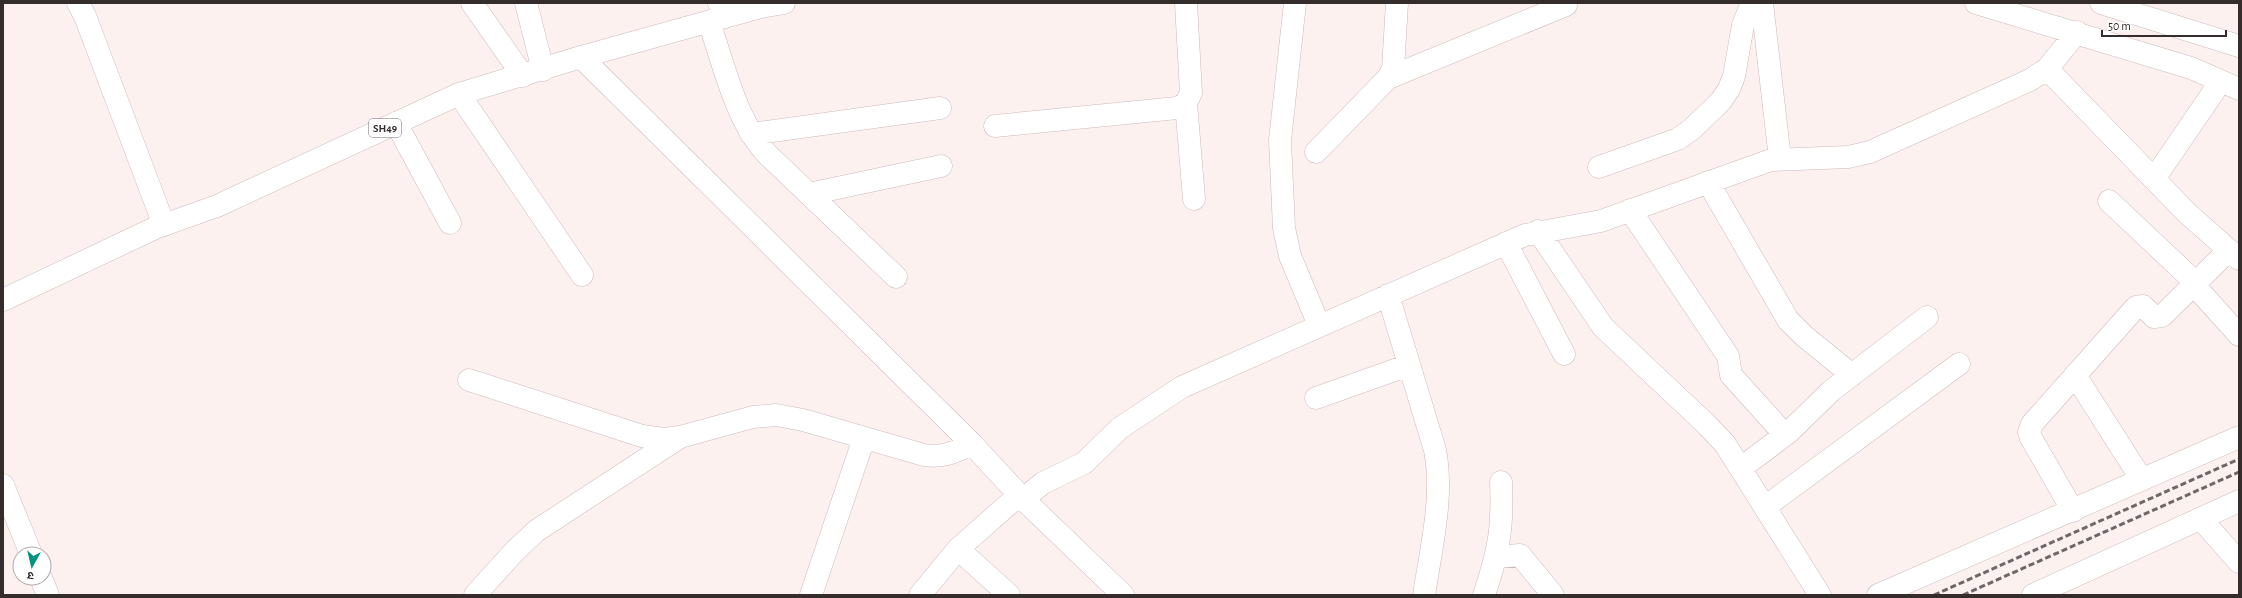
<svg xmlns="http://www.w3.org/2000/svg" width="2242" height="598" viewBox="0 0 2242 598" font-family="'Alegreya Sans','Noto Sans Devanagari',sans-serif">
  <style>
    .lines { fill: none; stroke-linecap: round; stroke-linejoin: round }
    .minor-casing { stroke: #ccbab7; stroke-width: 23 }
    .major-casing { stroke: #ccbab7; stroke-width: 23 }
    .minor { stroke: #fff; stroke-width: 22 }
    .major { stroke: #fff; stroke-width: 22 }
    .rail { stroke: #6f6665; stroke-width: 3; stroke-dasharray: 6 3; stroke-linecap: butt }
    .labels { text-anchor: middle; stroke-width: 4; stroke-linejoin: round; paint-order: stroke }
    .shield { fill: #fff; stroke: #716c6b; stroke-width: 1 }
    .shield-label { font-size: 11px; font-weight: bold; fill: #342d2c }
  </style>
  <rect width="100%" height="100%" fill="#fdf1ef"/>
  <g class="lines">
    <g class="minor-casing">
      <path id="minor" d="M78,3L85,16L164,225
        M472,3L523,76
        M526,3L543,70
        M719,3L724,17
        M1295,3L1280,140L1284,228L1290,256L1319,325
        M1762,3L1780,159
        M1976,3L2191,68L2239,89
        M709,22C724,65 736,122 768,155L896,277
        M581,57L972,444L1023,499L1123,595
        M2047,69L2187,213L2239,259
        M1388,78L1566,5
        M459,94L582,275
        M1186,103L1194,199
        M396,123L450,223
        M995,126L1177,108L1186,103L1191,93L1186,3
        M751,134L940,108
        M1316,152L1388,78L1393,69L1397,3
        M1599,167L1678,139L1692,129L1721,101L1729,89L1734,76L1743,25L1752,3
        M2154,179L2221,81
        M1708,182L1788,320L1804,336L1852,375
        M809,194L941,166
        M2109,201L2196,283
        M1630,210L1728,356L1731,375L1785,435
        M1538,231L1603,327L1707,425L1725,444L1820,595
        M1506,243L1564,354
        M2194,285L2239,335
        M1388,295L1435,450C1444,497 1431,548 1424,595
        M2075,375L2142,480
        M469,380L642,436L664,439L680,437
        M1316,398L1409,365
        M1741,468L1789,432L1831,391L1927,317
        M3,485L31,554
        M1023,499L1043,483L1084,463L1120,428L1182,387L1525,235L1601,221L1771,160L1848,157L1870,152L2030,80L2047,69L2077,32
        M1765,507L1959,364
        M2073,511L2031,438L2029,432L2032,424L2136,307L2143,306L2154,317L2162,316L2229,250
        M2201,519L2239,562
        M958,549L1009,595
        M1497,557L1520,555L1553,595
        M41,578L48,595
        M475,595L514,552L536,531L680,437L753,417L776,415L803,420L924,455C943,458 955,452 972,444
        M811,595L864,438
        M920,595L958,549L1019,495
        M1484,595C1499,551 1503,528 1501,482
        M1878,595L2239,437"/>
    </g>
    <g class="major-casing">
      <path id="major" d="M2101,3L2239,46
        M3,300L155,228L217,206L459,94L581,57L761,7L784,3
        M2033,595L2239,501"/>
    </g>
    <use href="#minor" class="minor"/>
    <use href="#major" class="major"/>
    <path class="rail" d="M1934,595L2239,459
      M1963,595L2239,472"/>
  </g>
  <g class="labels">
    <rect class="shield" x="369" y="119" width="32" height="18" rx="3"/>
    <g class="shield-label">
      <text x="385" y="132">SH49</text>
    </g>
  </g>
  <rect width="2242" height="598" fill="none" stroke="#342d2c" stroke-width="8"/>
  <g transform="translate(32 566) rotate(188)"><circle r="19" fill="#ffffff" stroke="#aeabab"/>
  <path d="M0-3L7 15L0 10L-7 15Z" fill="#009380"/>
  <text y="-6" font-size="11" font-weight="bold" text-anchor="middle" fill="#342d2c">उ</text>
  </g>
  <path d="M2102 30v6h124v-6" fill="none" stroke="#342d2c" stroke-width="2"/>
  <text x="2108" y="30" font-size="12" fill="#342d2c" stroke="#ffffff" stroke-width="3" paint-order="stroke">50 m</text>
</svg>
